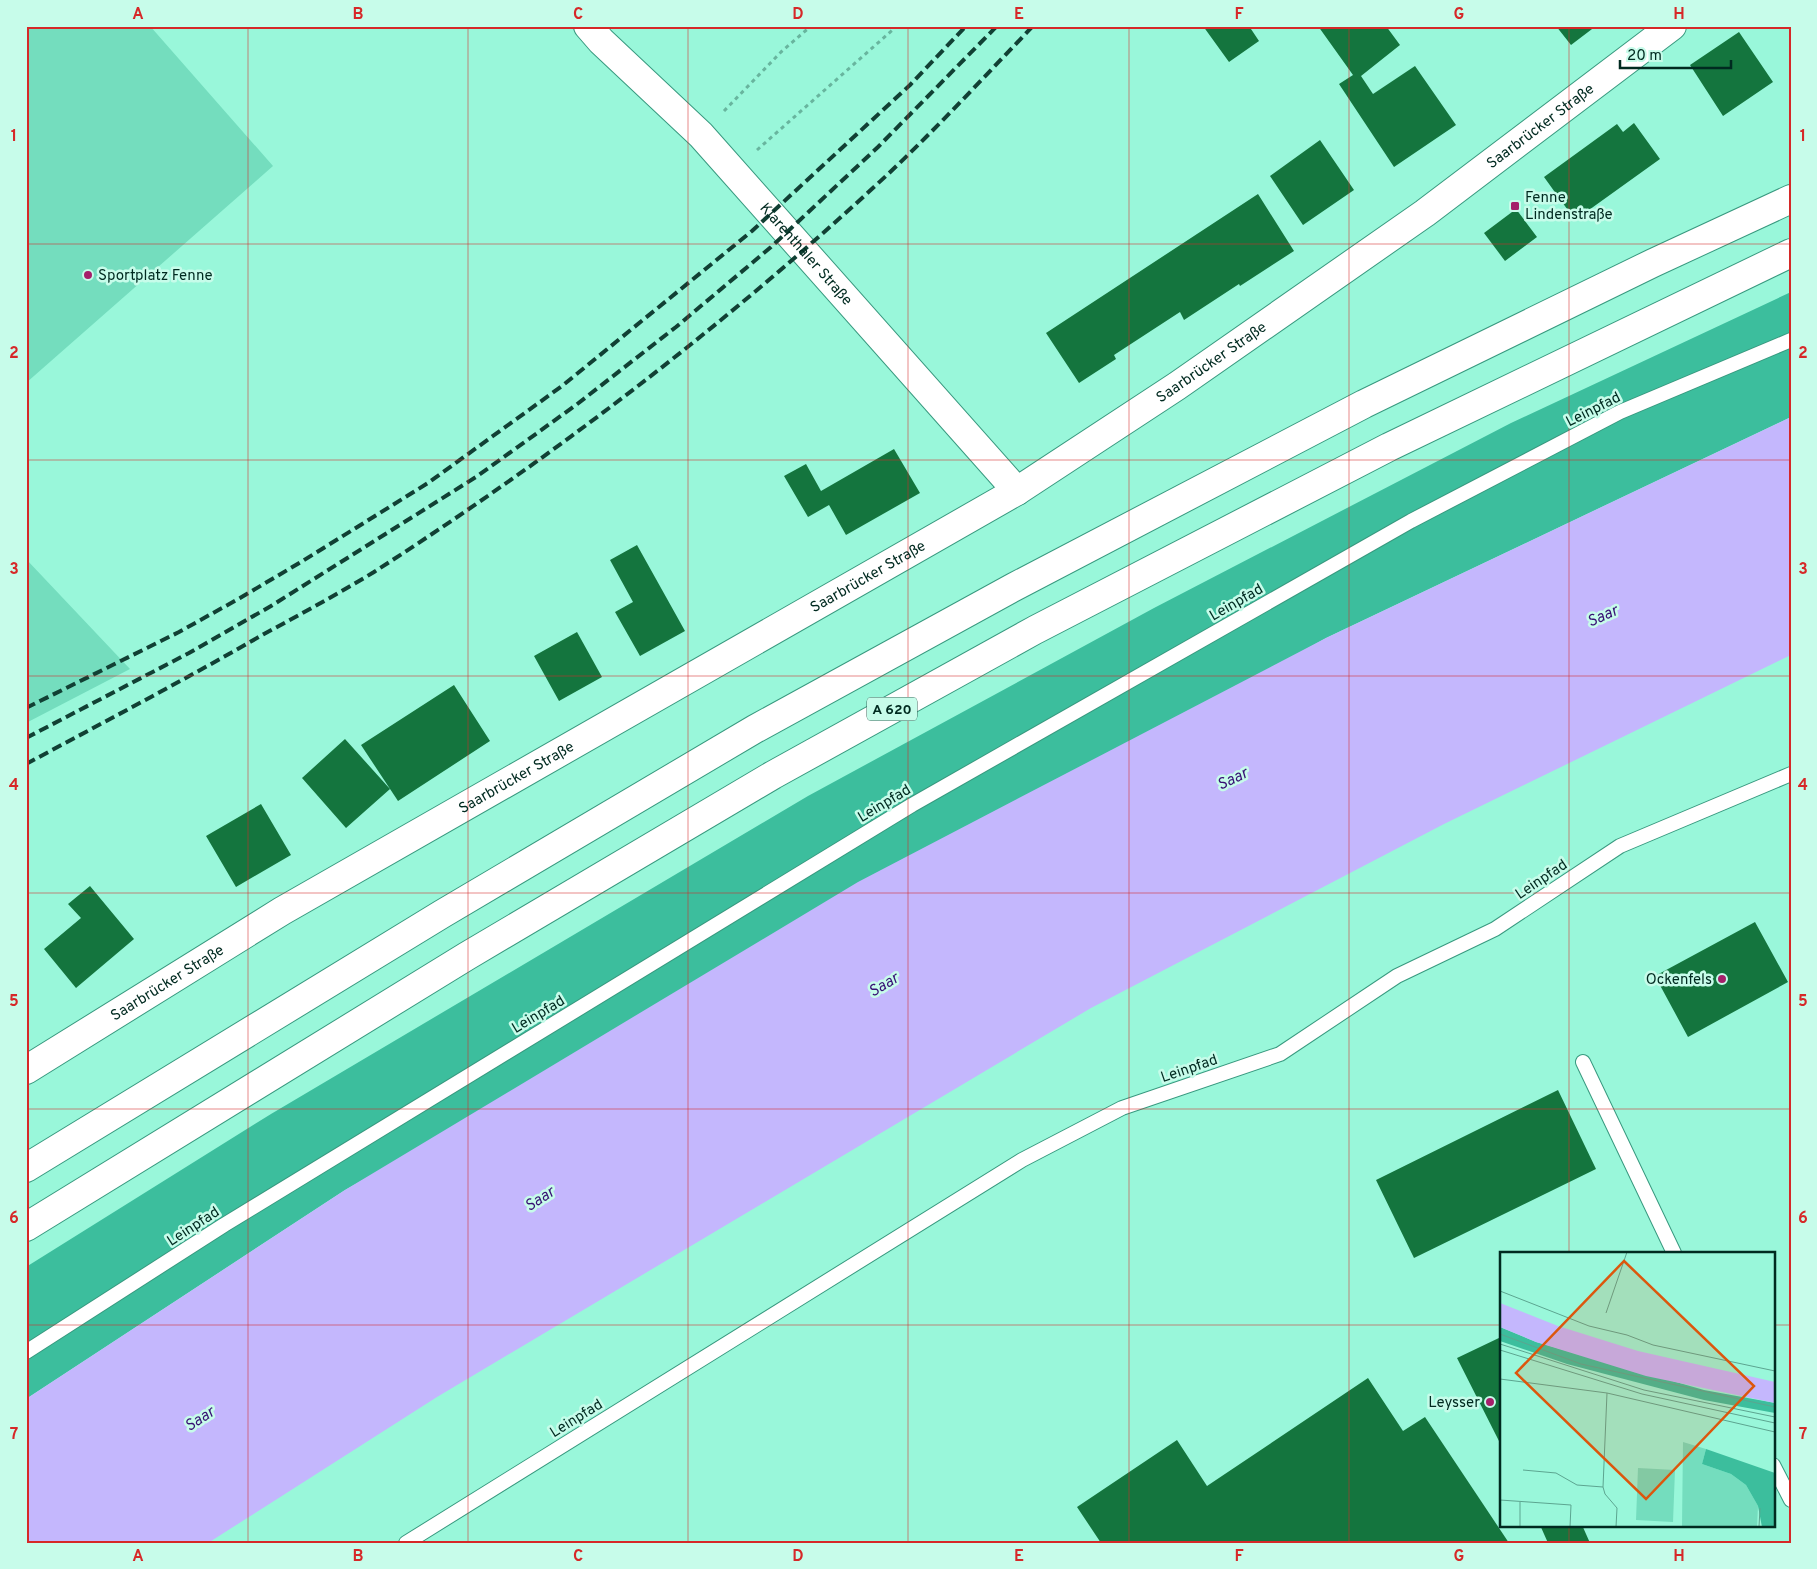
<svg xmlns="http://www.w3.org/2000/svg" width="1817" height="1569" viewBox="0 0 1817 1569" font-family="Overpass,sans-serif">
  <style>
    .green { fill: #74ddbe }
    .forest { fill: #3cbe9d }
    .water { fill: #c4b7fd }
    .building { fill: #14753e }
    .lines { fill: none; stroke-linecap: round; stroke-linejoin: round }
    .service-casing { stroke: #38997f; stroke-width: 16 }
    .minor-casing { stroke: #38997f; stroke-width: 30 }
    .tertiary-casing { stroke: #38997f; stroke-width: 30 }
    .motorway-casing { stroke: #38997f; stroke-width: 30 }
    .path { stroke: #68b59e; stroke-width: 3; stroke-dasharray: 4 4; stroke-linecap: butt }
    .service { stroke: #fff; stroke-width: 14 }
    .minor { stroke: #fff; stroke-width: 28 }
    .tertiary { stroke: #fff; stroke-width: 28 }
    .motorway { stroke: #fff; stroke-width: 28 }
    .rail { stroke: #114034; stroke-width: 4; stroke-dasharray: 10 5; stroke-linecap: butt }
    .grid { fill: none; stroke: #d62828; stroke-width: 1; stroke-opacity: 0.55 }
    .poi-dot { fill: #a51f6a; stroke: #c7fcea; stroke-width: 2 }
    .labels { text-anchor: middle; stroke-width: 5; stroke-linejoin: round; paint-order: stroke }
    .shield { fill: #c7fcea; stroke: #3c695d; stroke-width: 1 }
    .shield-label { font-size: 14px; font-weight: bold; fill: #002a20 }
    .street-label { font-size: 15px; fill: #002a20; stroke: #c7fcea }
    .poi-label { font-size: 15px; fill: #002a20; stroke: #c7fcea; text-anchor: start }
    .water-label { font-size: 16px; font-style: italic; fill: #371174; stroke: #c7fcea }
    .inset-road { fill: none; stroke: #5ca590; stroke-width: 1 }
    .view { fill: #dc570d; fill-opacity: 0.15; stroke: #dc570d; stroke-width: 2.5 }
    .inset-edge { fill: none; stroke: #002a20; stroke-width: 2.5 }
    .neatline { fill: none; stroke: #d62828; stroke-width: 2 }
    .grid-label { font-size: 16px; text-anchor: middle; font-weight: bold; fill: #d62828 }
  </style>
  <rect width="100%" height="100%" fill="#99f7da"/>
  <path class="green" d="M26,26H150L273,166L26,383Z
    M26,559L130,669L26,723Z"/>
  <path class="forest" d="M1791,292V417L1326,638L345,1190L26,1399V1267L271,1114L808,796L1154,608L1511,423Z"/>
  <path class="water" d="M1791,417V655L1444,824L1091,1008L437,1397L208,1543H26V1399L345,1190L858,882L1326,638Z"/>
  <path class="building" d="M1203,26H1249L1259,41L1229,62Z
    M1318,26H1386L1400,45L1361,76L1373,94L1415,66L1456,125L1394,167L1339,84L1353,75Z
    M1556,26H1596L1571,45Z
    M1739,32L1773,82L1723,116L1690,65Z
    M1634,123L1660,159L1575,220L1544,177L1617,124L1623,132Z
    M1320,140L1354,190L1303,225L1270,176Z
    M1258,194L1294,251L1240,286L1239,284L1184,320L1180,312L1114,355L1116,359L1079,383L1046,333Z
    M1516,209L1537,237L1505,261L1484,233Z
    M894,449L920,493L846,535L829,505L808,517L784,476L806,464L821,491Z
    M637,545L685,631L640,656L615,612L633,602L610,560Z
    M577,632L602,677L559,701L534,656Z
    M454,685L490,741L398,801L361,745Z
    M345,739L390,789L346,828L302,778Z
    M261,804L291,855L236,887L206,836Z
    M90,886L134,939L76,988L44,949L81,918L68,904Z
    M1755,922L1788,982L1688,1037L1655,976Z
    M1558,1090L1596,1169L1414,1258L1376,1180Z
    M1501,1337V1445L1457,1358Z
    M1368,1378L1403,1431L1425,1417L1509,1543H1101L1077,1507L1177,1440L1207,1486Z
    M1540,1525H1582L1590,1543H1548Z"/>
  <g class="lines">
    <g class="service-casing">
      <path id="service" d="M1583,1062L1674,1253
        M26,1352L224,1225L912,805L1411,521L1620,412L1791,340
        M1773,1465L1791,1500
        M406,1543L1022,1160L1122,1108L1280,1054L1397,976L1495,929L1620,846L1791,774"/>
    </g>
    <g class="minor-casing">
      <g id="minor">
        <path id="s1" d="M588,26L601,41L701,135L1017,491"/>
      </g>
    </g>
    <g class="tertiary-casing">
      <g id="tertiary">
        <path id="s2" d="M26,1070L282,911L1017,491L1177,386L1425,213L1672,26"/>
      </g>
    </g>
    <g class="motorway-casing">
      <path id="motorway" d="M26,1168L442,914L755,729L1014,587L1364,404L1653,263L1791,199
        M26,1227L467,956L773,775L1035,630L1389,447L1791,253"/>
    </g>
    <path class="path" d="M724,111L781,52L811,26
      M757,150L897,26"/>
    <use href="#service" class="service"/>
    <use href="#minor" class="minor"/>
    <use href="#tertiary" class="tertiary"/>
    <use href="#motorway" class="motorway"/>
    <path class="rail" d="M26,708L179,632L240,598L301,562L428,483L562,386L752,231L910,85L966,26
      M26,738L189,653L271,606L476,477L576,405L676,327L771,247L878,147L997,26
      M26,764C106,721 186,679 264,634C301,614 338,594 374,572C556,455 729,322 887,175C938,127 985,76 1033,26"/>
  </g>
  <path class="grid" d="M248,26V1543M468,26V1543M688,26V1543M908,26V1543M1129,26V1543M1349,26V1543M1569,26V1253M26,244H1791M26,460H1791M26,676H1791M26,893H1791M26,1109H1791M26,1325H1501M1773,1325H1791M1569,1525V1543"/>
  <g class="poi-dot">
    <rect x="1510" y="201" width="10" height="10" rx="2.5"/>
    <circle cx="88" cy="275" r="5"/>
    <circle cx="1722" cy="979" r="5"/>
    <circle cx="1490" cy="1402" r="5"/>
  </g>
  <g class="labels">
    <rect class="shield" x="867" y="697.5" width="50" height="23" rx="4"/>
    <g class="shield-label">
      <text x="892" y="714">A 620</text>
    </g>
    <g class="street-label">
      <text dy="5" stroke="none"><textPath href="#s2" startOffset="1786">Saarbrücker Straße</textPath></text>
      <text dy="5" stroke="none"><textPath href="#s1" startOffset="316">Klarenthaler Straße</textPath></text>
      <text dy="5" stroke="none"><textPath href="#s2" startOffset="1381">Saarbrücker Straße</textPath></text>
      <text transform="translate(1593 409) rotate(-27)" y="5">Leinpfad</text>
      <text dy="5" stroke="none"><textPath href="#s2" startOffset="976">Saarbrücker Straße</textPath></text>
      <text transform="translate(1236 602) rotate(-30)" y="5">Leinpfad</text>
      <text dy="5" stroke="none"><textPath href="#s2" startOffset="571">Saarbrücker Straße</textPath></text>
      <text transform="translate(884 803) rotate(-31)" y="5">Leinpfad</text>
      <text transform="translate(1541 879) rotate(-34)" y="5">Leinpfad</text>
      <text dy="5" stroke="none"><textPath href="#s2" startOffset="166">Saarbrücker Straße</textPath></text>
      <text transform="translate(538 1014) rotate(-31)" y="5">Leinpfad</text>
      <text transform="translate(1189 1068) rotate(-19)" y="5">Leinpfad</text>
      <text transform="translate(193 1226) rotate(-33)" y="5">Leinpfad</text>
      <text transform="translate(576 1418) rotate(-32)" y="5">Leinpfad</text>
    </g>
    <g class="poi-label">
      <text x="1525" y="202">Fenne<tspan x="1525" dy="17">Lindenstraße</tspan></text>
      <text x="98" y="280">Sportplatz Fenne</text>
      <text x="1712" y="984" text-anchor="end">Ockenfels</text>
      <text x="1480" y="1407" text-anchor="end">Leysser</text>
    </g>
    <g class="water-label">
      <text transform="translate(1602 615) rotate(-24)" y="6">Saar</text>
      <text transform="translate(1232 778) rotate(-26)" y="6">Saar</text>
      <text transform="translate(883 984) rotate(-31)" y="6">Saar</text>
      <text transform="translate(539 1198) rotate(-33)" y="6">Saar</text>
      <text transform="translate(199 1418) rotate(-33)" y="6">Saar</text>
    </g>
  </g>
  <g transform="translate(1500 1252)">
    <rect width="275" height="275" fill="#99f7da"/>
    <path d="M183,190L206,197L202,212L231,222L246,233L258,254L257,275H182ZM138,216L175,218L173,270L136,268Z" fill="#74ddbe"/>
    <path d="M0,75L36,90L204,138L275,151V161L204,148L67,112L0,89ZM206,197L275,221V275H262L258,254L246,233L231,222L202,212Z" fill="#3cbe9d"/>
    <path d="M0,51L58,74L138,99L275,130V151L146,124L36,90L0,75Z" fill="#c4b7fd"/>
    <path class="inset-road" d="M0,39L89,74L127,83L153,93L275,119M106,61L127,0M0,82L81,112L275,155M0,92L144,138L275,165M0,98L142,142L275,171M0,127L107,141L275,180M107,141L103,235L105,242L117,256L116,275M23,218L56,221L77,233L103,235M0,248L71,253L70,275M20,275V250M259,275L260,256"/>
    <path class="view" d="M124,9L254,134L146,247L16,121Z"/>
    <rect width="275" height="275" class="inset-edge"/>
  </g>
  <rect width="1817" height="1569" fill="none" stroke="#c7fcea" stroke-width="55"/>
  <path d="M1620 60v8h111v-8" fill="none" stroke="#002a20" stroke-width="2.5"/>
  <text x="1627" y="60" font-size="15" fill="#002a20" stroke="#c7fcea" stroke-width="4" paint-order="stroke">20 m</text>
  <rect x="28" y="28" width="1762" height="1514" class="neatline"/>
  <g class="grid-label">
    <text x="138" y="19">A</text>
    <text x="358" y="19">B</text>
    <text x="578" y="19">C</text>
    <text x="798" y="19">D</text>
    <text x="1019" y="19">E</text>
    <text x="1239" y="19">F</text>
    <text x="1459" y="19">G</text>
    <text x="1679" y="19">H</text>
    <text x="14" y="141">1</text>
    <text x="1803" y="141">1</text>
    <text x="14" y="358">2</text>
    <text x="1803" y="358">2</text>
    <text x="14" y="574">3</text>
    <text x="1803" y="574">3</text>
    <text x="14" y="790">4</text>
    <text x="1803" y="790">4</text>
    <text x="14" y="1006">5</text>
    <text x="1803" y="1006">5</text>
    <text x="14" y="1223">6</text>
    <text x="1803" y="1223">6</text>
    <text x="14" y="1439">7</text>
    <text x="1803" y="1439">7</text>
    <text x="138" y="1561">A</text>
    <text x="358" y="1561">B</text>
    <text x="578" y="1561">C</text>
    <text x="798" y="1561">D</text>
    <text x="1019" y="1561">E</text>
    <text x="1239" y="1561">F</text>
    <text x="1459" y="1561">G</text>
    <text x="1679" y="1561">H</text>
  </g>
</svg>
